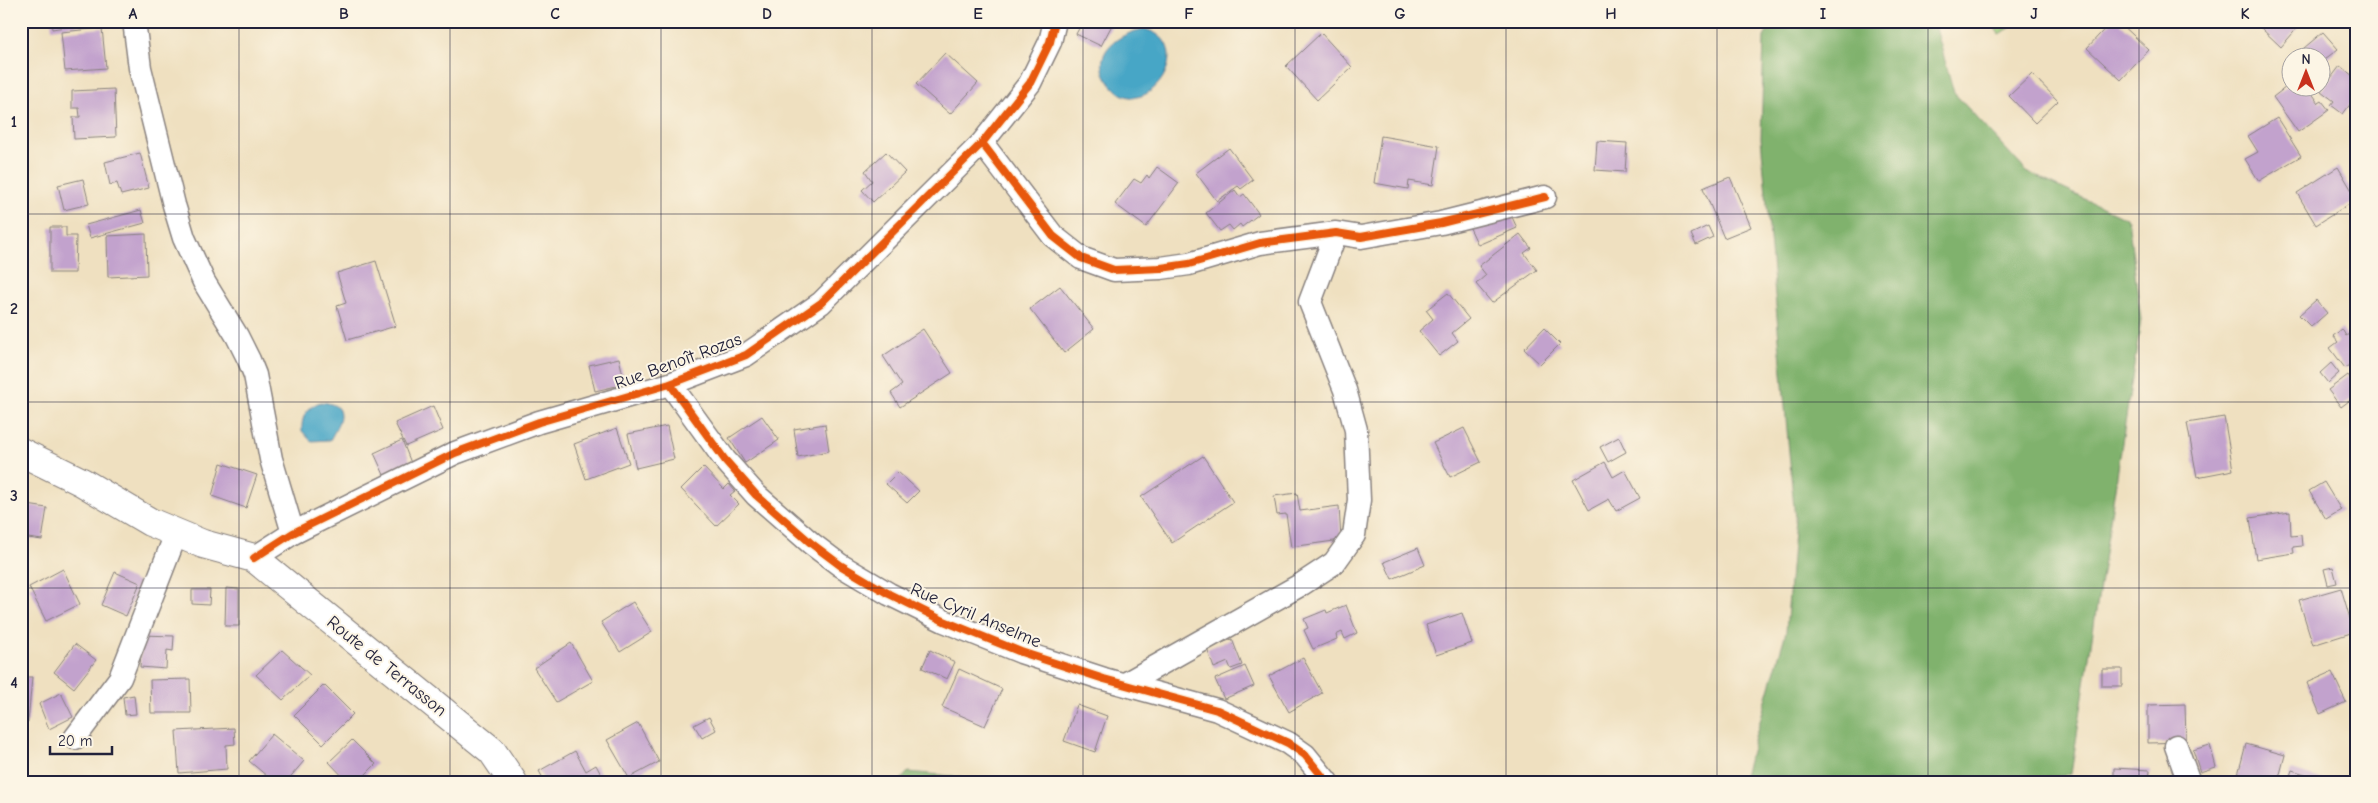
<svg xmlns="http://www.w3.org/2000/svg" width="2378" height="803" viewBox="0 0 2378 803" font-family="'Comic Neue',sans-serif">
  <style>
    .green { fill: #a0d07e; stroke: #61795c }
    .forest { fill: #80b26d; stroke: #516a54 }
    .water { fill: #47a6c6; stroke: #346480 }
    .building { fill: #c2a2cd }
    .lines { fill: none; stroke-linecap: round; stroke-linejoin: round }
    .street-casing { stroke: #88817e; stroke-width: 25 }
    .secondary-casing { stroke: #88817e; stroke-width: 30 }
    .street { stroke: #fff; stroke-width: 22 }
    .secondary { stroke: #fff; stroke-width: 28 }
    .cycleway-casing { stroke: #fcf5e5; stroke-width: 11 }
    .cycleway { stroke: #e8590c; stroke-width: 8 }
    .grid { fill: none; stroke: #22223b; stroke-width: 1; stroke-opacity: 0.55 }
    .labels { text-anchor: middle; stroke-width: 4; stroke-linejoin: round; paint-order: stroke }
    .street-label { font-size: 18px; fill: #22223b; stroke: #fcf5e5 }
    .neatline { fill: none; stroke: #22223b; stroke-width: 2 }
    .grid-label { font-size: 16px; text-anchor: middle; font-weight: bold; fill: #22223b }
  </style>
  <rect width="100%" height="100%" fill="#fcf5e5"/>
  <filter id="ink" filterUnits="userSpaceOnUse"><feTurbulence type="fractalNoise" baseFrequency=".02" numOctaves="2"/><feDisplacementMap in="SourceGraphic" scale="10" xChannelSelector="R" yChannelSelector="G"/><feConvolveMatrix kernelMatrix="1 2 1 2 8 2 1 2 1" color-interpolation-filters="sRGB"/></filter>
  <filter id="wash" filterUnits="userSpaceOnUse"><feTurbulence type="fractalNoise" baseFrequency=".0096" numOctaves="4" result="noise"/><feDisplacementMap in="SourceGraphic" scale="20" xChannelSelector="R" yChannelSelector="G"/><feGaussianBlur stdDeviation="1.12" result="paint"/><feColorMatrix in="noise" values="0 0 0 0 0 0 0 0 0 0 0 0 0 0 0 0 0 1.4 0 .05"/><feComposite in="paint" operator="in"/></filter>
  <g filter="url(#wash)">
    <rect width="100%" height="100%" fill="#efe0c0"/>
    <path class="green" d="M1990,21H2022L1999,34Z"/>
    <path class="forest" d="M1774,21H1934L1954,93L2027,172L2128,219L2141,320L2071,774L2025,782H1742L1786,632L1795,519L1761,138L1764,37Z
      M908,772L962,777L967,782H899Z"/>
    <path class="water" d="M1144,29C1200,42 1149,123 1115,89C1086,59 1112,35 1144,29Z
      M320,402C350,404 340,422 330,440L311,441L302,431C301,416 307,408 320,402Z"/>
    <g id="blocks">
      <path class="building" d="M51,21H97V22L52,29Z
        M1083,21H1114L1101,46L1076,34Z
        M2112,21H2118L2149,50L2121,80L2087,48Z
        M2265,21H2294L2299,26L2281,47L2260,27Z
        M102,28L106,68L65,71L61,32Z
        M2323,32L2338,49L2320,63V58H2312L2304,48Z
        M1321,33L1352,67L1317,100L1286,66Z
        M945,53L978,83L950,114L916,84Z
        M2340,66L2357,79V95L2343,114L2331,105L2334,101L2321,91Z
        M2032,74L2058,101L2035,123L2009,96Z
        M2290,84V88H2308L2319,103L2322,101L2329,110L2298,132L2273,97Z
        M114,89L116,137L74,139L73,117H80L79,108H72V91Z
        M2277,118L2301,156L2259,181L2245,159L2258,152L2248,136Z
        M1381,136L1439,146L1433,185L1409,181L1408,189L1374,183Z
        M1597,141L1627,143L1625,172L1595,170Z
        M1229,148L1253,180L1241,189L1238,186L1217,201L1196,173Z
        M886,152L905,172L873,202L862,190L872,181L865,171Z
        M140,153L149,188L121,195L117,183L110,185L105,162Z
        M1157,167L1179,183L1146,227L1115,204L1134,179L1141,183L1147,175L1149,178Z
        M2338,167L2357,199L2316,225L2297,193Z
        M1730,177L1751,227L1724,238L1703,188Z
        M83,179L89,204L64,210L58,185Z
        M1235,190L1240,197L1244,194L1259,214L1242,227L1240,224L1233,230L1229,225L1220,231L1206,213Z
        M1508,208L1517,228L1478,245L1469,226Z
        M141,210L145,223L90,238L86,225Z
        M1708,226L1713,237L1696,245L1691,234Z
        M50,227H66V236H76L75,273H50Z
        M146,234L147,275L108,277L107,236Z
        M1520,234L1531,248L1524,253L1537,270L1492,303L1476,284L1486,275L1479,266Z
        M376,261L396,326L347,340L337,306L346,303L337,273Z
        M1060,286L1094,329L1064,353L1030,309Z
        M1448,293L1469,319L1452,333L1458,341L1439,356L1419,331L1433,319L1426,310Z
        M2316,300L2327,313L2311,327L2299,315Z
        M1544,328L1560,344L1540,364L1524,349Z
        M923,329L952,373L900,407L891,393L902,385L883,356Z
        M2342,329L2346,336L2352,332L2357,339V359L2345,368L2330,348L2338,342L2333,336Z
        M619,358L625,384L595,391L589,365Z
        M2331,363L2339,373L2328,383L2320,373Z
        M2348,375L2357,387V395L2341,407L2328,390Z
        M433,406L443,430L406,446L395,423Z
        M762,416L779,440L745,463L729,438Z
        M2224,417L2233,470L2197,477L2187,423Z
        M825,424L829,451L798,457L794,429Z
        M667,426L674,459L636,468L628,434Z
        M617,428L629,463L586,479L574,444Z
        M1464,428L1481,462L1450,477L1433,443Z
        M1619,437L1626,452L1608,462L1600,447Z
        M402,440L411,463L385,477L374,453Z
        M1203,456L1233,502L1172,543L1141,497Z
        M1605,462L1613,477L1625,470L1640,498L1616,511L1609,499L1589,510L1573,480Z
        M221,463L257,475L246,508L212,496Z
        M703,467L724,489L729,484L735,491L730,495L739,504L716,526L681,489Z
        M898,472L919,491L907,503L886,484Z
        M2324,482L2341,510L2326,519L2309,491Z
        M1297,493L1300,511L1339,506L1341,540L1291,547L1286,514L1277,515L1274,496Z
        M21,504L47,508L42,540L21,537Z
        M2290,512L2291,536L2301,535L2302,546L2293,547L2294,553L2256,559L2250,518Z
        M1418,548L1425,565L1392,579L1384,562Z
        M2333,567L2337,583L2328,585L2324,569Z
        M63,569L80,604L46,621L29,587Z
        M115,572L140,583L126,616L101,605Z
        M226,588L239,589V626H225Z
        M2341,588L2354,632L2313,645L2299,600Z
        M192,590H210L209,605L192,604Z
        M633,602L652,632L620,652L601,622Z
        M1346,605L1357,633L1345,639L1342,632L1336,635L1337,639L1313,649L1304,630L1308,628L1304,619L1326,610L1327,613Z
        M1462,613L1472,643L1436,655L1426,625Z
        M142,635L174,636L173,651L167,650L166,669L140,667Z
        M1232,639L1242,665L1231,669L1228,662L1214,668L1207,649Z
        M571,643L593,681L556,702L534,668Z
        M75,644L96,660L74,688L54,672Z
        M282,650L310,675L283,700L256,675Z
        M930,650L955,662L947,679L922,668Z
        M1303,658L1322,693L1289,712L1269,676Z
        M1245,666L1254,686L1224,699L1215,679Z
        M959,669L1002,689L985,726L942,707Z
        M2102,669H2122V686H2102Z
        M2332,672L2346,702L2320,714L2307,683Z
        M21,677H32L28,722L21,721Z
        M190,679L191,713H151L150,680Z
        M324,685L353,714L323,744L294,715Z
        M61,693L73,717L49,729L39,704Z
        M134,695L136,714L125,715L123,697Z
        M2185,704L2186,742L2148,743V705Z
        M1077,705L1107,716L1095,752L1064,741Z
        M709,717L716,730L702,738L694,725Z
        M638,723L659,762L629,778L607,740Z
        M234,728L235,744L226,745L227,769L179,773L176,731Z
        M272,734L304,761L286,782H274L249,761Z
        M352,740L376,764L358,782H348L329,762Z
        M2246,744L2285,755L2278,782H2236Z
        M2210,745L2216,767L2200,772L2193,750Z
        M575,751L586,771L596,765L605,782H545L539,771Z
        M2114,768L2150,770L2149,782H2114Z
        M2292,770L2327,781V782H2288Z"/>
    </g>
  </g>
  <g filter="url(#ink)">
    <use href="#blocks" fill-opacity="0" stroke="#88817e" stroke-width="1"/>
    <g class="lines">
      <g class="street-casing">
        <path id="street" d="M134,21L140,68L174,205L184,238L204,282L237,336L249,360L255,375L271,459L293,533
          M982,143L1053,236L1081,258L1114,270L1161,268L1189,264L1260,243L1336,233L1361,237L1441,223L1545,197
          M670,384L725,460L756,495L812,544L840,565L889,594L944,621L1021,652L1104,679L1217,710L1288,743L1305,755L1327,782
          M254,558L293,533L455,453L539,422L670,384L746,355L821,303L982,143L1030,83L1050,42L1055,21
          M1125,684L1302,584L1334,563L1354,535L1359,500L1356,430L1345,390L1310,302L1336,233
          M75,738L120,678L176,534
          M2176,746L2189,782"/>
      </g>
      <g class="secondary-casing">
        <path id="secondary" d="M21,452L82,482L150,522L203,544L254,558L492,751L513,782"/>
      </g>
      <use href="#street" class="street"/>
      <use href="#secondary" class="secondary"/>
      <g class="cycleway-casing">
        <path id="cycleway" d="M982,143L1053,236L1081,258L1114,270L1161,268L1189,264L1260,243L1336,233L1361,237L1441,223L1545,197
          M670,384L725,460L756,495L812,544L840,565L889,594L944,621L1021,652L1104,679L1217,710L1288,743L1305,755L1327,782
          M254,558L293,533L455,453L539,422L670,384L746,355L821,303L982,143L1030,83L1050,42L1055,21"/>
      </g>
      <use href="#cycleway" class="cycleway"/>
    </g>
  </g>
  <path class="grid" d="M239,21V782M450,21V782M661,21V782M872,21V782M1083,21V782M1295,21V782M1506,21V782M1717,21V782M1928,21V782M2139,21V782M21,214H2357M21,402H2357M21,588H2357"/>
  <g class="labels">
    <g class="street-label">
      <text transform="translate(678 361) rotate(-20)" y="6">Rue Benoît Rozas</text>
      <text transform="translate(976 615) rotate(23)" y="6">Rue Cyril Anselme</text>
      <text transform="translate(387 666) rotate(39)" y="6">Route de Terrasson</text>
    </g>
  </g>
  <rect width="2378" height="803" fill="none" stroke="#fcf5e5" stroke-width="55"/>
  <g transform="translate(2306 72)"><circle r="24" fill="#fcf5e5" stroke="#a5a1a1"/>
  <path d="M0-4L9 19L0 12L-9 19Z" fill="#c8321e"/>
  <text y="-8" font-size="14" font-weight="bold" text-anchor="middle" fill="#22223b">N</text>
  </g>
  <path d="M50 746v8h62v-8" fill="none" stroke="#22223b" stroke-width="2.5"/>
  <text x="58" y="746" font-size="15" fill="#22223b" stroke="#fcf5e5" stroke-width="4" paint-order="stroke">20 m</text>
  <rect x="28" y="28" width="2322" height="748" class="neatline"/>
  <g class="grid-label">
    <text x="133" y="19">A</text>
    <text x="344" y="19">B</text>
    <text x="555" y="19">C</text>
    <text x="767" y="19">D</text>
    <text x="978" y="19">E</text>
    <text x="1189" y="19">F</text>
    <text x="1400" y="19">G</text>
    <text x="1611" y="19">H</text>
    <text x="1823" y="19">I</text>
    <text x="2034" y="19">J</text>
    <text x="2245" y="19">K</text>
    <text x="14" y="127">1</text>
    <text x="14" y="314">2</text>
    <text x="14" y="501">3</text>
    <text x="14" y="688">4</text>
  </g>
</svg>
